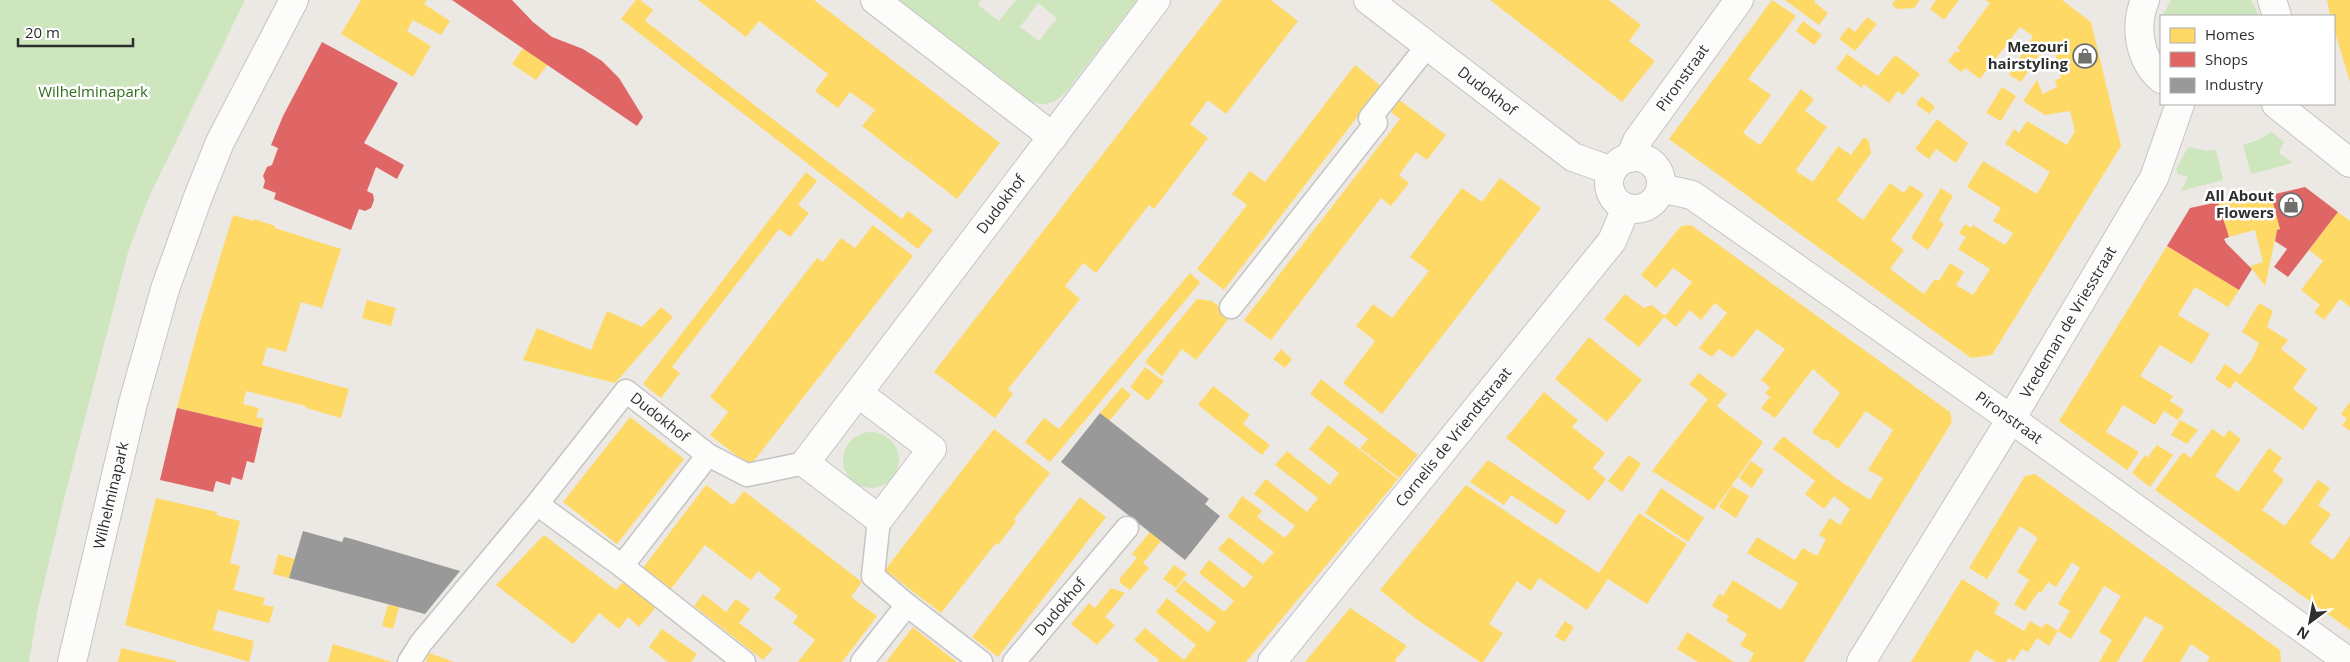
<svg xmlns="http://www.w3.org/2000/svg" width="2350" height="662" viewBox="0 0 2350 662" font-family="'Open Sans',sans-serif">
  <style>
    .green { fill: #cee6be; fill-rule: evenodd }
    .homes { fill: #ffd966 }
    .shops { fill: #e06666 }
    .industry { fill: #999 }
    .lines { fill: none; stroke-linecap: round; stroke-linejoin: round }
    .service-casing { stroke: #c5c4c5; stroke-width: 25 }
    .minor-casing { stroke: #c5c4c5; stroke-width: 30 }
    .service { stroke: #fcfcfb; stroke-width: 22 }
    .minor { stroke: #fcfcfb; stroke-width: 28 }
    .labels { text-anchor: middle; stroke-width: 5; stroke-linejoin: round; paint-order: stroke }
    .poi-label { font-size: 15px; font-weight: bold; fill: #2e2e2e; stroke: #fff; text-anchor: end }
    .street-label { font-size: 15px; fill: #2e2e2e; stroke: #fff }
    .park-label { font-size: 15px; fill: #2c6e1b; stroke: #fff }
  </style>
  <rect width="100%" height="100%" fill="#ece8e4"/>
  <path class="green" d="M0,0H245L149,197L128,252L63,503L37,613L29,662H0Z
    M899,0H981L978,5L999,21L1016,0H1137L1065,93C1053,106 1039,107 1024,98ZM1038,3L1057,18L1039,41L1020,27Z
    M2171,0H2251L2259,16H2162Z
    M2272,132L2284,142L2279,153L2293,163L2251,174L2243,145L2258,140Z
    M2188,147L2207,151L2216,150L2223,180L2181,191L2188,177L2178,174L2176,170Z
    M843 460a28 28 0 1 1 56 0a28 28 0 1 1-56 0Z"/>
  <path class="homes" d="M361,0H427L424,4L450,21L441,35L413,20L407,31L431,46L413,77L341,34Z
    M636,0H640L653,10L645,21L669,39L902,219L908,211L933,230L918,249L621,19Z
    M698,0H814L1000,143L957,199L909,162L913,156L908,162L862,126L875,110L850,92L838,108L815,91L828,74L759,21L746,37Z
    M1222,0H1271L1298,21L1226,114L1208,100L1190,124L1208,138L1154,209L1149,205L1096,273L1083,263L1065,286L1080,299L1008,389L1013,394L995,418L934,372Z
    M1490,0H1609L1641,25L1629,41L1655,61L1622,102Z
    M1772,0L1796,16L1748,79L1771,95L1743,133L1760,145L1801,89L1814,99L1805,111L1827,127L1796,170L1799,173L1813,182L1838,146L1851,155L1864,137L1869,141L1871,153L1837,200L1863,220L1890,183L1904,193L1910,185L1924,194L1891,240L1904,250L1890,269L1924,294L1935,279L1939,281L1950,263L1964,272L1956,285L1973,295L1990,269L1958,249L1966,237L1959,233L1965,224L1971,228L1973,225L2005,245L2013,233L1993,221L2001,208L1967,187L1983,161L2037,194L2050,172L2005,144L2014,129L2019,133L2027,121L2067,145L2075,131L2070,111L2045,115L2023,101L2037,80L2043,94L2057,87L2055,80L2061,78L2055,53L2045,46L2021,82L2009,75L2033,36L2020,27L1980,79L1965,68L1961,72L1948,61L1955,52L1961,51L1957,48L1990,3L1985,0H2062L2091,22L2121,146L1992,355L1971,358L1669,139Z
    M1785,0H1815L1814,2L1828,13L1819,25Z
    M1895,0H1920L1914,8L1898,9L1892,5Z
    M1936,0H1959L1944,20L1930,9Z
    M2327,0H2350V82L2334,29V16H2330Z
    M1867,17L1877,24L1855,51L1839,39L1848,27L1855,32Z
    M1803,21L1822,35L1814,45L1796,31Z
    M524,47L548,64L536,80L512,64Z
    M1847,54L1878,76L1895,55L1920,74L1903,95L1898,91L1889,103L1864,84L1862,88L1836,69Z
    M1355,65L1381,86L1224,290L1197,269L1247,205L1232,194L1250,171L1265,182Z
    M2002,87L2016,96L2001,121L1986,113Z
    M1922,96L1935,107L1929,114L1916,104Z
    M1397,98L1446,135L1427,160L1416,152L1399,175L1409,183L1391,206L1381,198L1271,340L1244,320L1400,119L1388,110Z
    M1937,119L1968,143L1956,163L1936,149L1929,159L1915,149Z
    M806,172L817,181L798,205L809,213L790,237L779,229L672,367L680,373L661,398L643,384Z
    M1500,178L1541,208L1382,414L1343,383L1375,341L1356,326L1373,304L1392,318L1429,271L1410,257L1462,188L1482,202Z
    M1941,188L1953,196L1939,220L1944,224L1928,250L1911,238Z
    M2270,189L2280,229L2277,230L2265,286L2250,266L2263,262L2255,230L2229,237L2218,202Z
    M2338,212L2350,221V307L2340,299L2324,320L2314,312L2320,305L2301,290L2323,261L2309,250Z
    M233,215L253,221L254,219L275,226V228L341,249L322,308L301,302L286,352L267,347L262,365L349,389L341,418L306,408V406L246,391L243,404L259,408L256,417L264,419L262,428L177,408L199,326Z
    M873,225L913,256L750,466L710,435L728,412L710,397L817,258L823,262L841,238L855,248Z
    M1691,225L1950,412L1952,422L1804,662H1749L1754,653L1740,645L1747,634L1726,621L1729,616L1712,606L1719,594L1723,596L1733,580L1781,610L1798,583L1747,553L1757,537L1795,560L1803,548L1817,556L1826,539L1819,535L1830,518L1840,525L1850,509L1834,496L1824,509L1805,494L1815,481L1773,449L1783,436L1837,479L1870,500L1883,478L1868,470L1893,430L1866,411L1838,449L1826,439L1824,441L1812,432L1840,393L1813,369L1775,418L1761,408L1770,397L1765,393L1770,387L1761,380L1785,349L1757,329L1733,358L1719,349L1712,357L1699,348L1727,313L1715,303L1701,320L1690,310L1676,327L1664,317L1692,282L1673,268L1656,288L1641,275L1681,226Z
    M2167,246L2239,290L2228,307L2195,287L2178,315L2210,334L2192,364L2160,345L2140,376L2173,396L2170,401L2184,410L2178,420L2164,411L2155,425L2123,405L2106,432L2139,452L2127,470L2059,421Z
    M1190,273L1200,282L1199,284L1050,462L1025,442L1044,418L1059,429Z
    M1625,294L1644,308L1652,305L1665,316L1639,347L1604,319Z
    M1197,299L1212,301L1231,316L1196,360L1182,349L1162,376L1145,362Z
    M367,300L396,308L391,326L362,318Z
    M2259,303L2273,311L2267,327L2288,340L2281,349L2307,369L2293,389L2318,408L2303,430L2235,381L2230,389L2215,379L2225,364L2240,375L2252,359L2259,343L2242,332Z
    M661,307L673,317L615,383L523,360L537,328L591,350L607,311L642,327Z
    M1589,337L1642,380L1607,422L1555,379Z
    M1281,349L1292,359L1285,368L1273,359Z
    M1145,367L1164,381L1148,401L1130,387Z
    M1699,373L1727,394L1717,406L1763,442L1714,510L1652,471L1708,399L1689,384Z
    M1321,379L1418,455L1399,478L1360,448L1368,439L1310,394Z
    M1213,386L1250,415L1243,424L1270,445L1262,455L1198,405Z
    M1122,387L1131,395L1109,421L1100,413Z
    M1544,392L1578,420L1572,427L1605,453L1593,468L1606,479L1589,501L1506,438Z
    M2350,402V431L2342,425L2347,419L2341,414Z
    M630,417L684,459L617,544L563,502Z
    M2180,420L2198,430L2187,444L2171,435Z
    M1328,425L1398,479L1246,662H1157L1159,660L1134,640L1145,628L1184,660L1196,645L1156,612L1167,598L1208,632L1216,622L1175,591L1184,580L1224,612L1234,601L1199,573L1209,560L1244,588L1253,577L1218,549L1229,537L1263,564L1274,552L1228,517L1242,496L1262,511L1257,517L1285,538L1295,526L1254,494L1266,479L1307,512L1318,498L1275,465L1287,451L1330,485L1339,473L1309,449Z
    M994,429L1050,473L1014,519L1016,522L998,545L996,543L941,613L885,570Z
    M2212,429L2224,437L2229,430L2241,439L2215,476L2238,492L2269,448L2282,458L2273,471L2284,480L2262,510L2285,526L2318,480L2330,488L2318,505L2331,514L2310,543L2333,560L2350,536V630L2155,490L2183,452L2191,458Z
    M2157,445L2173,455L2150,487L2132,473L2145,455L2147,458Z
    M1629,455L1641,464L1622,492L1608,481Z
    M1488,460L1566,511L1557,525L1511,495L1504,505L1470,482Z
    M1751,461L1764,470L1752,488L1739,478Z
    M2035,474L2280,650L2281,662H2207L2210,657L2191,644L2180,662H2142L2164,627L2145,616L2117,662H2099L2112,640L2099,632L2121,596L2104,586L2071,639L2058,631L2070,611L2058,604L2080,568L2072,562L2056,587L2048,582L2041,593L2039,591L2025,611L2014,604L2029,580L2017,572L2038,538L2020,526L1987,579L1969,568L2025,476Z
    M706,485L733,505L744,491L862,582L851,597L877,616L842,662H798L815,640L793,623L798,616L774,598L781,589L758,571L751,580L705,545L671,589L643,568Z
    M1466,485L1599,573L1639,513L1687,544L1647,604L1608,579L1587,610L1539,578L1531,591L1517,581L1489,624L1503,633L1483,662H1480L1416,619L1380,590Z
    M1732,486L1749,496L1736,518L1719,507Z
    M1661,488L1704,518L1688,542L1645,513Z
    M1080,497L1106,517L998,657L972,637Z
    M156,498L217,512L216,515L240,521L230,563L240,566L234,590L265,598L263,605L274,607L269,623L218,610L213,630L254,641L249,662L125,625Z
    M1150,532L1161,541L1143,563L1149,568L1130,590L1120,583V578L1137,558L1132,554Z
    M544,535L616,590L625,580L656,607L639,627L628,617L619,629L599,613L573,644L496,585Z
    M278,554L295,559L289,578L273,574Z
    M1174,565L1187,574L1176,588L1163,579Z
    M1962,579L2000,603L1994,613L2024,631L2030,621L2042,628L2046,623L2058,631L2049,646L2037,638L2028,652L2022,649L2014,661L2009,658L2006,662H1996L1976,650L1969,662H1911Z
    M1111,588L1125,593L1105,617L1115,625L1097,645L1071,624L1089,603L1095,608Z
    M703,594L726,612L736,599L750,609L739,623L773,649L763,660L694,606Z
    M388,605L399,607L393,629L382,626Z
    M1350,608L1407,646L1395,660L1397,662H1305Z
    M1565,621L1574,627L1564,642L1555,636Z
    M913,627L944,652L957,662H886Z
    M662,629L697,654L691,662H668L649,647Z
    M1687,632L1734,662H1698L1677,649Z
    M333,644L392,662H328Z
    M121,648L176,661V662H118Z
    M429,653L454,662H426Z"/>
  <path class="shops" d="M452,0H512L533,22L552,37L583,49L602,61L619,78L643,117L637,126Z
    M322,42L398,83L364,143L404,165L397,179L376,167L367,191L373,194L374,200L371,208L365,211L359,209L351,230L274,199L276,193L263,188L265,181L263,176L267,167L272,165L278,148L271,145L283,116Z
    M2305,187L2338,212L2288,277L2274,267L2287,249L2275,241L2277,230L2280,229L2271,195Z
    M2218,202L2229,237L2224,239L2226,243L2252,269L2239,290L2167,246L2190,208Z
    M177,408L262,428L254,463L247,461L242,480L232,477L230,485L216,481L213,492L160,480Z"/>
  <path class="industry" d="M1100,413L1209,499L1205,504L1220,516L1185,560L1061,462Z
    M303,531L342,542L344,537L352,539L460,571L425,614L289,578Z"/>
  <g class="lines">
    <g class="service-casing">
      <g id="service">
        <path d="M1231,307L1376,123L1370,118L1428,45"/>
        <path d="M708,455L747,475L805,463"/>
        <path d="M537,504L622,566L744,662"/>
        <path d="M879,519L873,576L907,605"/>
        <path id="s1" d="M409,662L421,643L537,504L626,391L708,455L622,566"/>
        <path d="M862,662L907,605L981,662"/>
        <path id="s2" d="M1014,662L1127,528"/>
      </g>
    </g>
    <g class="minor-casing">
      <g id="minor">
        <path d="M875,0L1053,137"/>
        <path id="s3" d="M1368,0L1573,157L1612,171"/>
        <path d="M2145,0C2134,27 2139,59 2161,79"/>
        <path d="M2272,0L2277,16"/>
        <path d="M2276,104L2350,163"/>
        <circle cx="1635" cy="183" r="26"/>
        <path id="s4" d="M1630,158L1637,141L1739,0"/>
        <path id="s5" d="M1661,188L1692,195L2011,419L2349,662"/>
        <path id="s6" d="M858,393L932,449L879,519L805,463C922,309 1039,154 1156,0"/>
        <path id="s7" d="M72,662L133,403L165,289L198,197L220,142L294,0"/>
        <path id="s8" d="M1272,662L1612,241L1626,208"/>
        <path id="s9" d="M1861,662L2011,419L2135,210L2154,178L2180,104"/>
      </g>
    </g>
    <use href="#service" class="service"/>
    <use href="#minor" class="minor"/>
  </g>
  <defs>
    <g id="shop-ring" transform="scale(1.25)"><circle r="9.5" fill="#fff" stroke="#706f6e" stroke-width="1.5"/><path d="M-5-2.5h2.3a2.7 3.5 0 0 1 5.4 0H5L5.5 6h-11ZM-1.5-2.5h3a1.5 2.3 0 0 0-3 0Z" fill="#706f6e"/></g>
  </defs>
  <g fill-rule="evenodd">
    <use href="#shop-ring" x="2085" y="56"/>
    <use href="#shop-ring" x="2291" y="205"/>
  </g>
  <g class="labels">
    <g class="poi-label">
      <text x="2068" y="52">Mezouri<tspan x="2068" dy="17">hairstyling</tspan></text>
      <text x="2274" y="201">All About<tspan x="2274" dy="17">Flowers</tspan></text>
    </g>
    <g class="street-label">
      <text dy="5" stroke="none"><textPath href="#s4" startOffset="96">Pironstraat</textPath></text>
      <text dy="5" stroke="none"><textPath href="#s3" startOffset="150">Dudokhof</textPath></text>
      <text dy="5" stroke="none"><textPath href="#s6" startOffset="598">Dudokhof</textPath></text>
      <text dy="5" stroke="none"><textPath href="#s9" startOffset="398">Vredeman de Vriesstraat</textPath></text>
      <text dy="5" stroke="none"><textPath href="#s1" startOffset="390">Dudokhof</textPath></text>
      <text dy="5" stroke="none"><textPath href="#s5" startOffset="419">Pironstraat</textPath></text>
      <text dy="5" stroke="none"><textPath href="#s8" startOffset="289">Cornelis de Vriendtstraat</textPath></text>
      <text dy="5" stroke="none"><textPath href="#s7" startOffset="171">Wilhelminapark</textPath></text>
      <text dy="5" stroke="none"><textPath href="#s2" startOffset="72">Dudokhof</textPath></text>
    </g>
    <g class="park-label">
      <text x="93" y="97">Wilhelminapark</text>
    </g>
  </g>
  <rect x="2160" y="15" width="175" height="90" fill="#ffffff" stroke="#ababab"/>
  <rect x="2170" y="28" width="25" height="15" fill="#ffd966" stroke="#ababab"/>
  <text x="2205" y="40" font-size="15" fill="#2e2e2e">Homes</text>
  <rect x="2170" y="52" width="25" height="15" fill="#e06666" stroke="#ababab"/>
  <text x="2205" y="65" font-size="15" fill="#2e2e2e">Shops</text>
  <rect x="2170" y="78" width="25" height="15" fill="#999999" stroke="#ababab"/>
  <text x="2205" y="90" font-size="15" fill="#2e2e2e">Industry</text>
  <g transform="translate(2310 622) rotate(212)" stroke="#ffffff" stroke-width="4" paint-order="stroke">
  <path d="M0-4L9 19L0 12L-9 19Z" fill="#2e2e2e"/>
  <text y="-8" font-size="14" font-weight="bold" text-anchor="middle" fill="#2e2e2e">N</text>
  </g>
  <path d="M18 38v8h115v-8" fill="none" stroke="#2e2e2e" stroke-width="2.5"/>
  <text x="25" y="38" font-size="15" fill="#2e2e2e" stroke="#ffffff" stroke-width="4" paint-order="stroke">20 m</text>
</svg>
